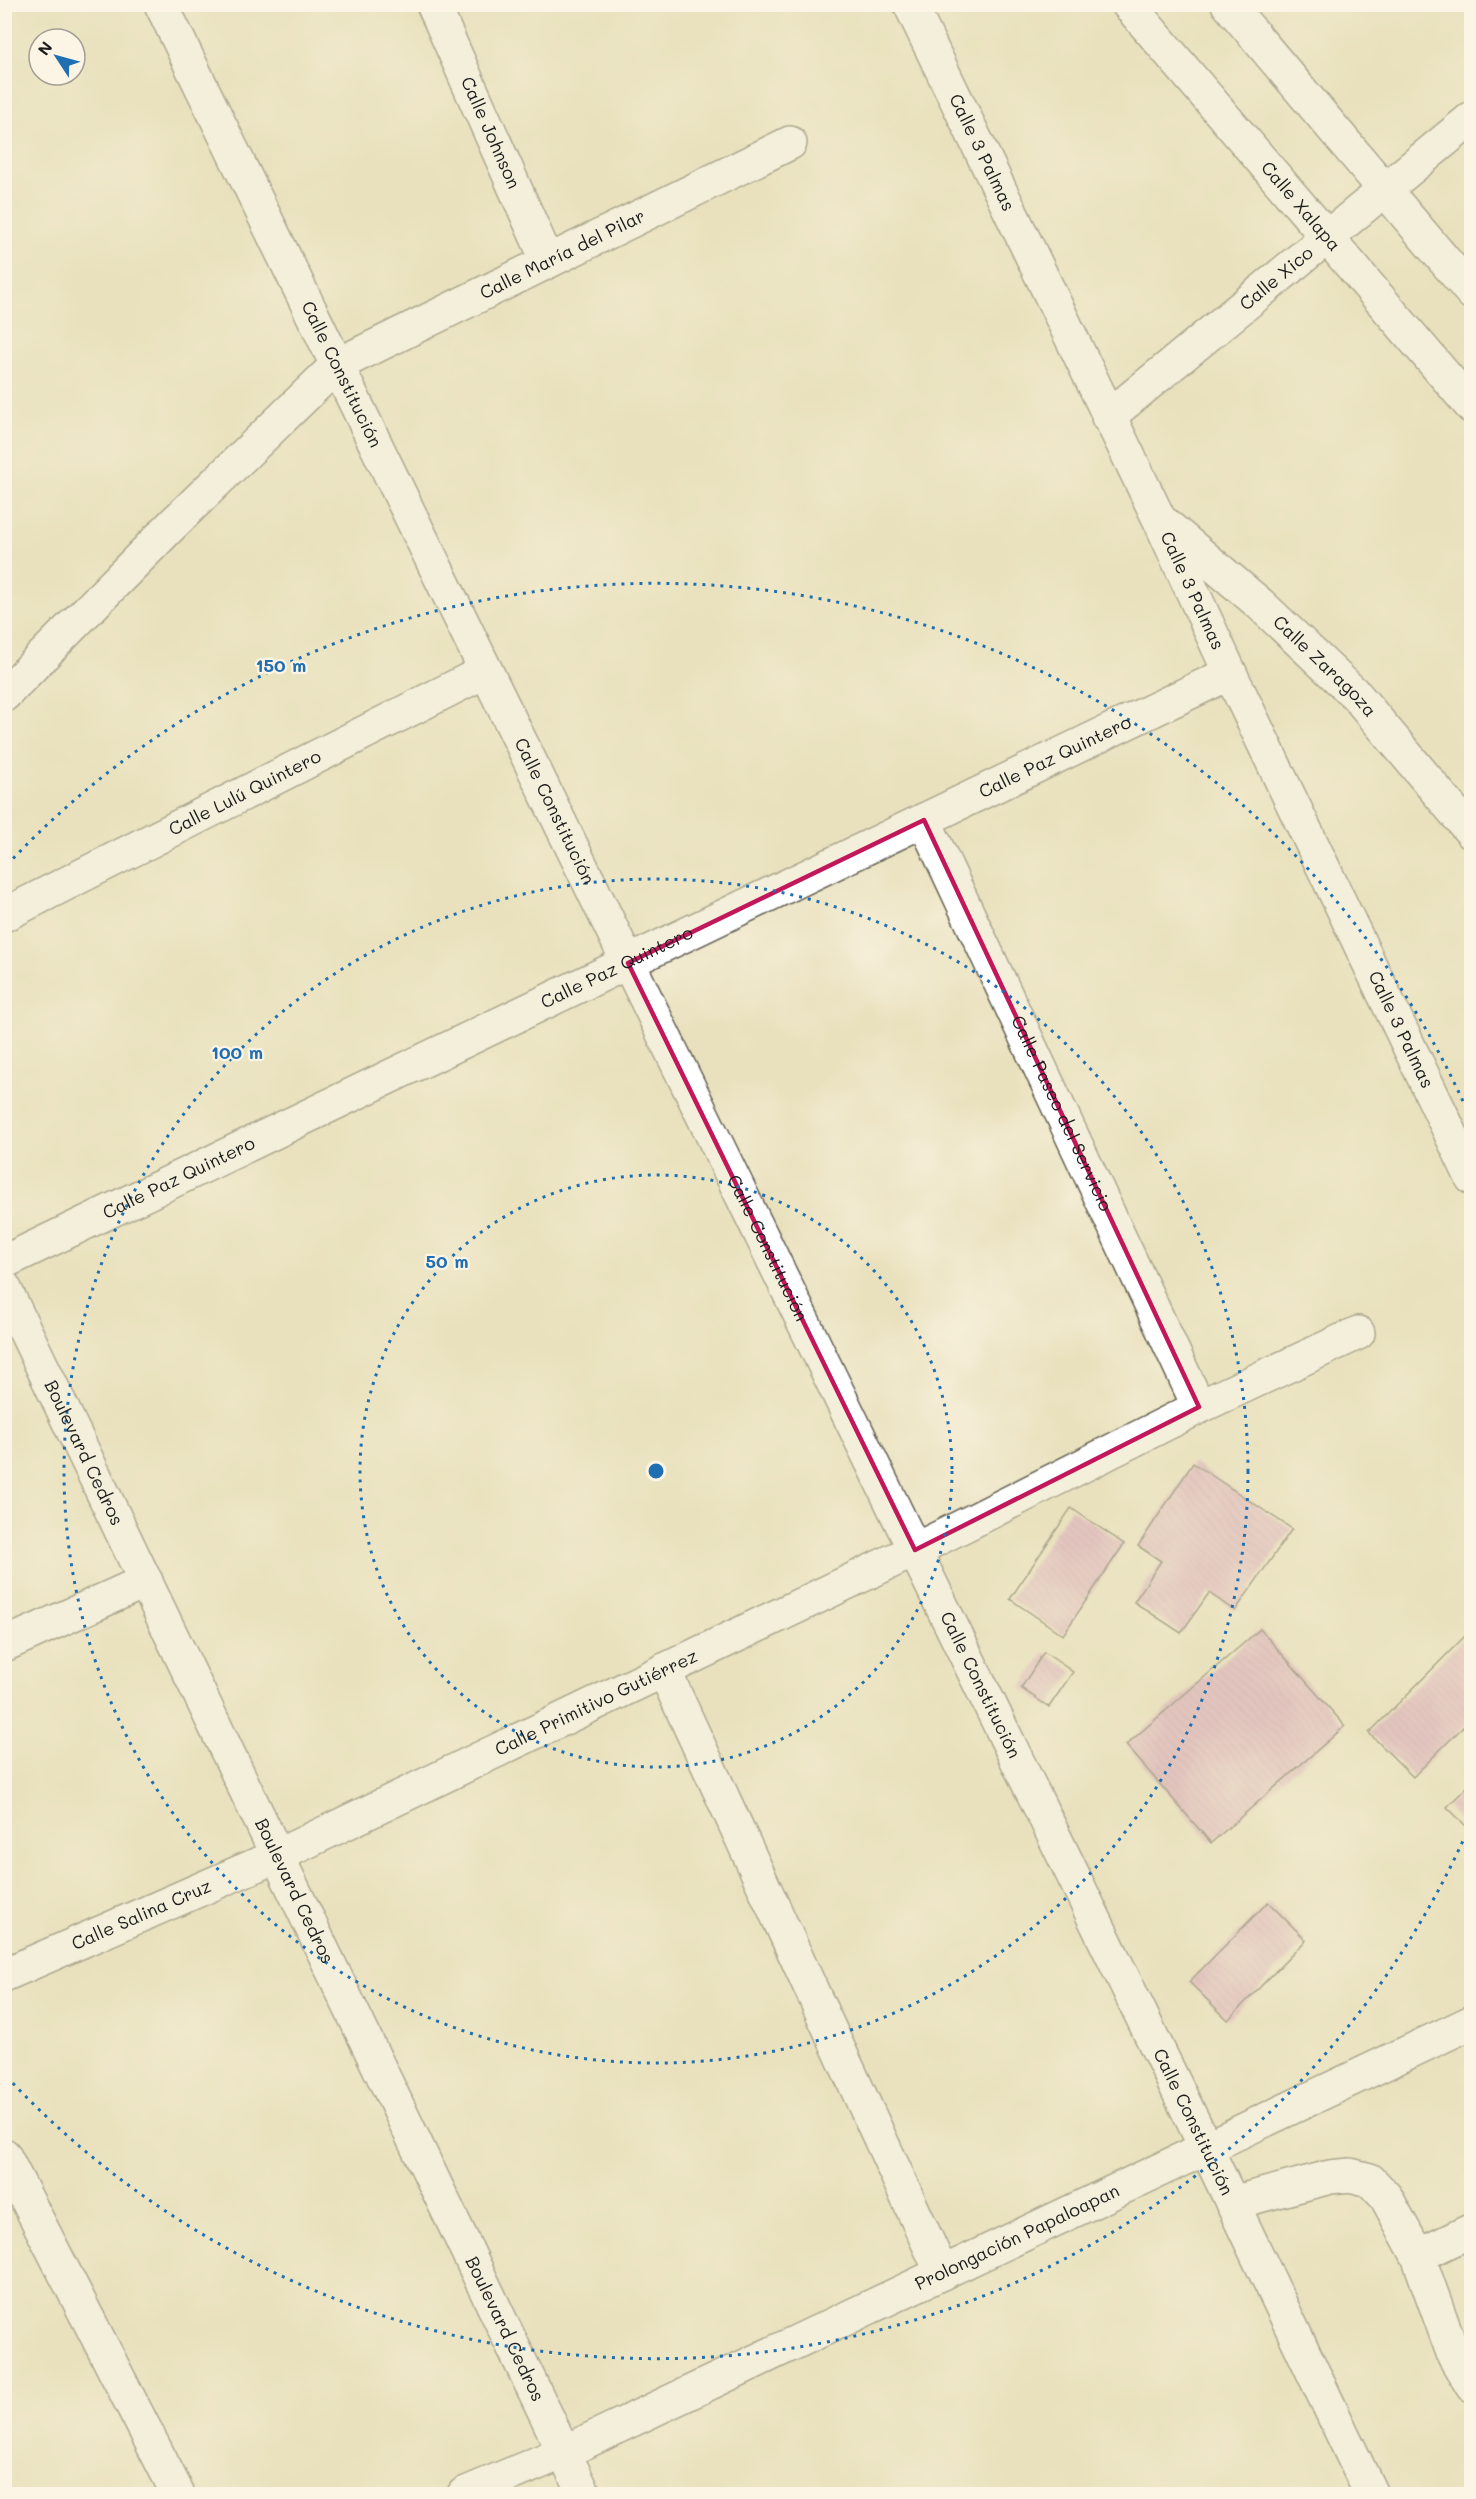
<svg xmlns="http://www.w3.org/2000/svg" width="1476" height="2499" viewBox="0 0 1476 2499" font-family="Mali,sans-serif">
  <style>
    .building { fill: url(#building-back-hatch) }
    .lines { fill: none; stroke-linecap: round; stroke-linejoin: round }
    .minor-casing { stroke: #646155; stroke-width: 36 }
    .minor { stroke: #fff; stroke-width: 33 }
    .marked { fill: none; stroke: #c2185b; stroke-width: 4.5; stroke-linejoin: round }
    .ring { fill: none; stroke: #1f6fb2; stroke-width: 3; stroke-dasharray: 3 6 }
    .labels { text-anchor: middle; stroke-width: 4.5; stroke-linejoin: round; paint-order: stroke }
    .street-label { font-size: 18px; fill: #1c1c1c; stroke: #fcf5e5 }
    .centre { fill: #1f6fb2; stroke: #fcf5e5; stroke-width: 3 }
    .ring-label { font-size: 18px; text-anchor: middle; font-weight: bold; fill: #1f6fb2; stroke: #fcf5e5; stroke-width: 4.5; stroke-linejoin: round; paint-order: stroke }
  </style>
  <defs>
    <pattern id="building-back-hatch" width="6" height="6" patternUnits="userSpaceOnUse" patternTransform="scale(1.5)"><rect width="6" height="6" fill="#dca1c0"/><path d="M-1 5l2 2M0 0l6 6M5-1l2 2" fill="none" stroke="#bc8aa4"/></pattern>
  </defs>
  <rect width="100%" height="100%" fill="#fcf5e5"/>
  <filter id="ink" filterUnits="userSpaceOnUse"><feTurbulence type="fractalNoise" baseFrequency=".0167" numOctaves="2"/><feDisplacementMap in="SourceGraphic" scale="12" xChannelSelector="R" yChannelSelector="G"/><feConvolveMatrix kernelMatrix="1 2 1 2 8 2 1 2 1" color-interpolation-filters="sRGB"/></filter>
  <filter id="wash" filterUnits="userSpaceOnUse"><feTurbulence type="fractalNoise" baseFrequency=".008" numOctaves="4" result="noise"/><feDisplacementMap in="SourceGraphic" scale="24" xChannelSelector="R" yChannelSelector="G"/><feGaussianBlur stdDeviation="1.35" result="paint"/><feColorMatrix in="noise" values="0 0 0 0 0 0 0 0 0 0 0 0 0 0 0 0 0 1.4 0 .05"/><feComposite in="paint" operator="in"/></filter>
  <g filter="url(#wash)">
    <rect width="100%" height="100%" fill="#e9e1be"/>
    <g id="blocks">
      <path class="building" d="M1193,1463L1292,1529L1235,1611L1209,1593L1181,1633L1134,1602L1161,1561L1138,1546Z
        M1071,1508L1124,1544L1063,1635L1010,1599Z
        M1260,1629L1345,1726L1211,1843L1126,1745Z
        M1472,1629V1718L1413,1777L1369,1733Z
        M1044,1652L1073,1672L1049,1707L1021,1688Z
        M1472,1782V1832L1447,1807Z
        M1268,1902L1306,1940L1228,2020L1189,1982Z"/>
    </g>
  </g>
  <g filter="url(#ink)">
    <use href="#blocks" fill-opacity="0" stroke="#646155" stroke-width="1.5"/>
    <g class="lines">
      <g class="minor-casing">
        <g id="minor">
          <path id="s1" d="M161,4L1207,2150L1371,2494"/>
          <path id="s2" d="M433,4L547,260"/>
          <path id="s3" d="M910,4L1160,521L1230,673L1472,1178"/>
          <path id="s4" d="M1128,4L1472,407"/>
          <path d="M1228,4L1472,293"/>
          <path id="s5" d="M1108,417L1472,118"/>
          <path id="s6" d="M1165,524L1260,604L1357,696L1472,833"/>
          <path id="s7" d="M4,695L172,525L337,365L790,143"/>
          <path id="s8" d="M924,820L1199,1407"/>
          <path id="s9" d="M4,915L486,671"/>
          <path id="s10" d="M4,1262L1230,673"/>
          <path id="s11" d="M4,1287L584,2494"/>
          <path d="M4,1645L146,1581"/>
          <path d="M664,1670L942,2273"/>
          <path id="s12" d="M4,1975L279,1855L915,1550L1199,1407L1358,1333"/>
          <path d="M4,2155L178,2494"/>
          <path d="M1232,2203L1330,2177L1350,2175L1370,2180L1386,2197L1418,2256L1454,2356L1472,2386"/>
          <path d="M1418,2256L1472,2230"/>
          <path id="s13" d="M464,2494L564,2452L1472,2022"/>
        </g>
      </g>
      <use href="#minor" class="minor"/>
    </g>
  </g>
  <path d="M0 0H1476V2499H0ZM924,820L1199,1407L915,1550L628,963Z" fill="#e9e1be" fill-opacity=".55" fill-rule="evenodd"/>
  <path class="marked" d="M924,820L1199,1407L915,1550L628,963Z"/>
  <g class="ring">
    <circle cx="656" cy="1471" r="296"/>
    <circle cx="656" cy="1471" r="592"/>
    <path d="M1470 1825A888 888 0 0 1 7 2077M7 865A888 888 0 0 1 1470 1117"/>
  </g>
  <g class="labels">
    <g class="street-label">
      <text dy="6" stroke="none"><textPath href="#s2" startOffset="141">Calle Johnson</textPath></text>
      <text dy="6" stroke="none"><textPath href="#s3" startOffset="165">Calle 3 Palmas</textPath></text>
      <text dy="6" stroke="none"><textPath href="#s4" startOffset="266">Calle Xalapa</textPath></text>
      <text dy="6" stroke="none"><textPath href="#s7" startOffset="720">Calle María del Pilar</textPath></text>
      <text dy="6" stroke="none"><textPath href="#s5" startOffset="218">Calle Xico</textPath></text>
      <text dy="6" stroke="none"><textPath href="#s1" startOffset="412">Calle Constitución</textPath></text>
      <text dy="6" stroke="none"><textPath href="#s3" startOffset="651">Calle 3 Palmas</textPath></text>
      <text dy="6" stroke="none"><textPath href="#s6" startOffset="214">Calle Zaragoza</textPath></text>
      <text dy="6" stroke="none"><textPath href="#s10" startOffset="1166">Calle Paz Quintero</textPath></text>
      <text dy="6" stroke="none"><textPath href="#s9" startOffset="270">Calle Lulú Quintero</textPath></text>
      <text dy="6" stroke="none"><textPath href="#s1" startOffset="898">Calle Constitución</textPath></text>
      <text dy="6" stroke="none"><textPath href="#s10" startOffset="680">Calle Paz Quintero</textPath></text>
      <text dy="6" stroke="none"><textPath href="#s3" startOffset="1137">Calle 3 Palmas</textPath></text>
      <text dy="6" stroke="none"><textPath href="#s8" startOffset="324">Calle Paseo del Servicio</textPath></text>
      <text dy="6" stroke="none"><textPath href="#s10" startOffset="194">Calle Paz Quintero</textPath></text>
      <text dy="6" stroke="none"><textPath href="#s1" startOffset="1384">Calle Constitución</textPath></text>
      <text dy="6" stroke="none"><textPath href="#s11" startOffset="184">Boulevard Cedros</textPath></text>
      <text dy="6" stroke="none"><textPath href="#s1" startOffset="1870">Calle Constitución</textPath></text>
      <text dy="6" stroke="none"><textPath href="#s12" startOffset="652">Calle Primitivo Gutiérrez</textPath></text>
      <text dy="6" stroke="none"><textPath href="#s11" startOffset="670">Boulevard Cedros</textPath></text>
      <text dy="6" stroke="none"><textPath href="#s12" startOffset="150">Calle Salina Cruz</textPath></text>
      <text dy="6" stroke="none"><textPath href="#s1" startOffset="2356">Calle Constitución</textPath></text>
      <text dy="6" stroke="none"><textPath href="#s13" startOffset="610">Prolongación Papaloapan</textPath></text>
      <text dy="6" stroke="none"><textPath href="#s11" startOffset="1156">Boulevard Cedros</textPath></text>
    </g>
  </g>
  <circle cx="656" cy="1471" r="9" class="centre"/>
  <g class="ring-label">
    <text x="281" y="672">150 m</text>
    <text x="237" y="1059">100 m</text>
    <text x="447" y="1268">50 m</text>
  </g>
  <rect width="1476" height="2499" fill="none" stroke="#fcf5e5" stroke-width="24"/>
  <g transform="translate(57 57) rotate(306)"><circle r="28" fill="#fcf5e5" stroke="#a29e95" stroke-width="1.5"/>
  <path d="M0-4.5L10 22L0 15L-10 22Z" fill="#1f6fb2"/>
  <text y="-9" font-size="16" font-weight="bold" text-anchor="middle" fill="#1c1c1c">N</text>
  </g>
</svg>
